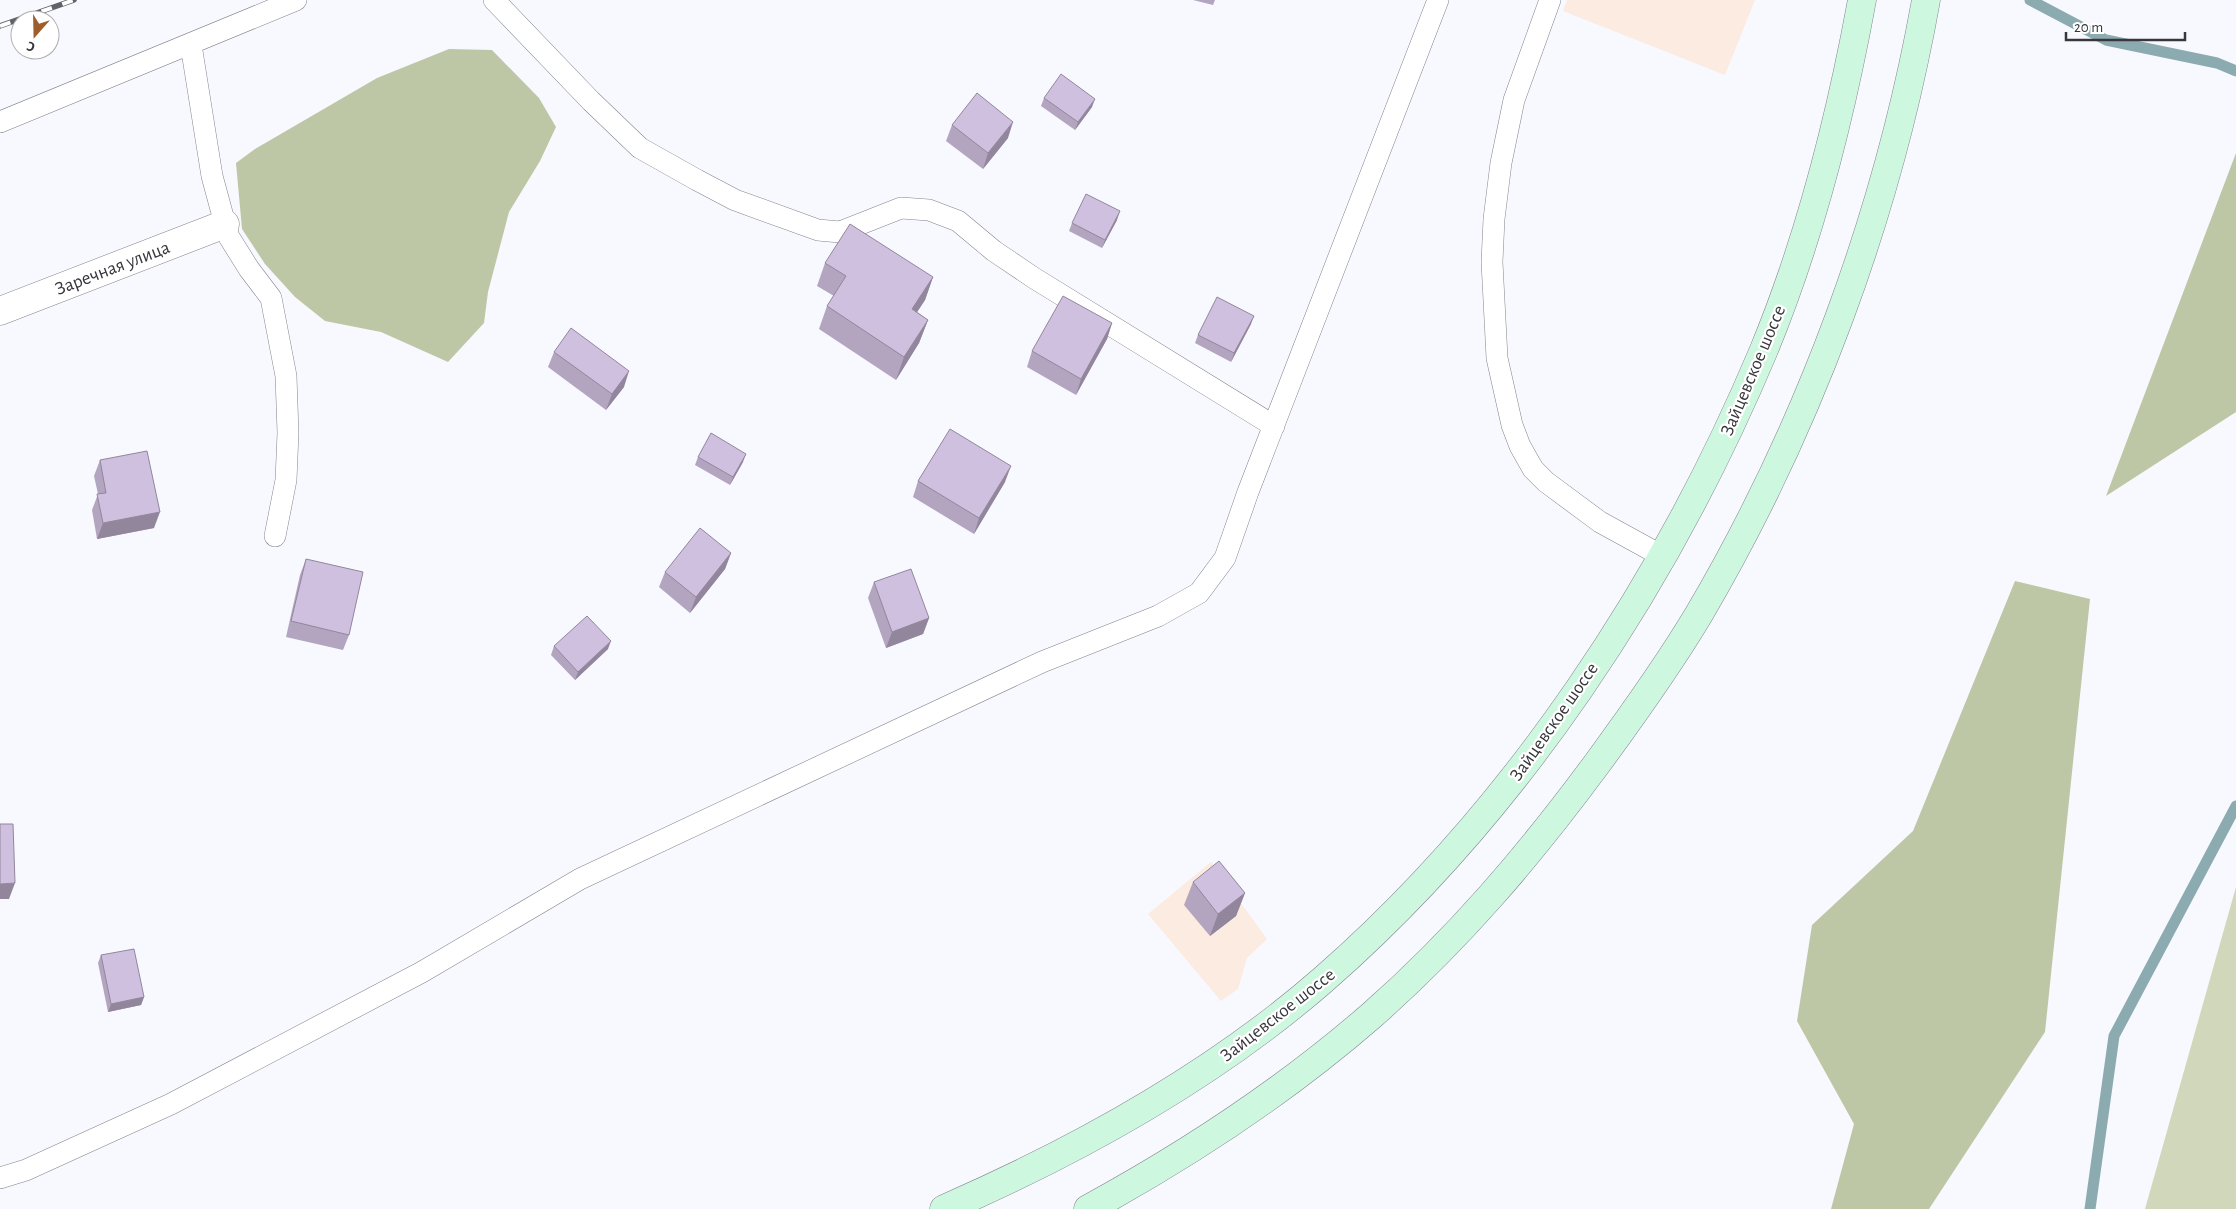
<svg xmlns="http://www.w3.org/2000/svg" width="2236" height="1209" viewBox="0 0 2236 1209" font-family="'Alegreya Sans',sans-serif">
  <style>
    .industrial { fill: #fcebe0 }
    .green { fill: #d0d7bb }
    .forest { fill: #bec7a5 }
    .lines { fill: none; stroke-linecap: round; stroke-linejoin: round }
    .stream { stroke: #8cabb0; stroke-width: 11 }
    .service-casing { stroke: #84848e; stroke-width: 22 }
    .minor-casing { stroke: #84848e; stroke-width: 29 }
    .secondary-casing { stroke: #84848e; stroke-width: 29 }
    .service { stroke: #fff; stroke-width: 21 }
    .minor { stroke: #fff; stroke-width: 28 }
    .secondary { stroke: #cef7df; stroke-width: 28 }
    .rail-casing { stroke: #616167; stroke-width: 5.5 }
    .rail { stroke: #fff; stroke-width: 4; stroke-dasharray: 11; stroke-linecap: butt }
    .wall { fill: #b3a5c0 }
    .shaded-wall { fill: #92869c }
    .building { fill: #d0c0df; stroke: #92869c }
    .labels { text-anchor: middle; stroke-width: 4.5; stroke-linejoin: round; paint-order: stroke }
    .street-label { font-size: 19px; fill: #37373c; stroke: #fff }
  </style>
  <rect width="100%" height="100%" fill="#f8f8ff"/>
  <path class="industrial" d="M1567,0H1755L1725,75L1563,11Z
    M1211,862L1267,939L1247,958L1238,989L1221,1001L1148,914Z"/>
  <path class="green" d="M2236,887V1209H2145Z"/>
  <path class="forest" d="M449,49L492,50L539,98L556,127L540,161L509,212L488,292L484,323L448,362L381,332L325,321L295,297L265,264L242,229L236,163L255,149L377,78Z
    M2236,153V412L2106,496Z
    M2015,581L2090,599L2045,1032L1929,1209H1831L1854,1124L1797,1021L1812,925L1913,831Z"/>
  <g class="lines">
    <path class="stream" d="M2030,0L2106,40L2217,63L2236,71
      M2090,1209L2114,1036L2236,806"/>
    <g class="service-casing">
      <path id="service" d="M494,0L591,101L640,148L697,180L735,200L818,230L840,232L901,208L929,210L958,221L994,251L1034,278L1274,426
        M1550,0L1514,100L1501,163L1494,219L1492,262L1497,358L1512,425L1520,446L1533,469L1546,482L1600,522L1662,556
        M191,45L212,176L225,224L229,237L249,269L271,298L286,376L288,433L286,480L275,536
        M0,122L296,0
        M0,1178L26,1170L171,1104L422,972L580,879L1042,662L1158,616L1199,593L1225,558L1248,492L1438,0"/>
    </g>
    <g class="minor-casing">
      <path id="minor" d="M0,311L225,224"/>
    </g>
    <g class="secondary-casing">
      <path id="secondary" d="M944,1209C1079,1150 1212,1077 1324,979C1515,812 1665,585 1763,352C1810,239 1840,120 1862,0
        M1088,1209C1187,1155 1287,1089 1372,1015C1458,939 1528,857 1596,765C1632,716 1668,666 1699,614C1809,427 1888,213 1926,0"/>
    </g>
    <use href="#service" class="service"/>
    <use href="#minor" class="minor"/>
    <use href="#secondary" class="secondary"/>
    <g class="rail-casing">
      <path id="rail" d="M0,26L74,0"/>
    </g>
    <use href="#rail" class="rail"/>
  </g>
  <path class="wall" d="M1193,0H1215L1213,5Z
    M1044,98L1092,107L1075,130L1041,106Z
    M952,125L1008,138L983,169L946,141Z
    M1117,220L1102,248L1069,231L1072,223Z
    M825,263L933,277L925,300L917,312L928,320L919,343L896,380L819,329L827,306L834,296L817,286Z
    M1112,323L1107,339L1076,395L1027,367L1032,351Z
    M1251,324L1231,362L1195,343L1198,335Z
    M554,352L624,387L606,410L548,367Z
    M698,457L743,462L730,485L695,465Z
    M100,460L154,528L97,539L92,510L98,494L94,476Z
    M918,481L1005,482L974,534L913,497Z
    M731,553L725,569L690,613L659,587L665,572Z
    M306,559L349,635L343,650L286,637L300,575Z
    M874,582L929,618L923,634L886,648L868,598Z
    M554,646L608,649L575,680L551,655Z
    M1193,882L1245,893L1236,916L1210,936L1184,905Z
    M101,955L144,997L141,1005L108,1012L98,963Z"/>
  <path class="shaded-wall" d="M1095,99L1092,107L1075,130L1078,122Z
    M1013,122L1008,138L983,169L988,153Z
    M1120,211L1117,220L1102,248L1105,240Z
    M933,277L925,300L904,332L912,309Z
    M1254,316L1251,324L1231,362L1234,353Z
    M928,320L919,343L896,380L904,357Z
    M1112,323L1107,339L1076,395L1081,379Z
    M629,371L624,387L606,410L612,394Z
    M746,454L743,462L730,485L733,477Z
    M1011,466L1005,482L974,534L979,518Z
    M160,512L154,528L97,539L103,523Z
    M731,553L725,569L690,613L696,597Z
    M929,618L923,634L886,648L892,632Z
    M611,641L608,649L575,680L578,672Z
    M15,883L9,899H0V884Z
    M1245,893L1236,916L1210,936L1218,914Z
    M144,997L141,1005L108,1012L111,1004Z"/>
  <path class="building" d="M1061,74L1095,99L1078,122L1044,98Z
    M977,93L1013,122L988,153L952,125Z
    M1086,194L1120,211L1105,240L1072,223Z
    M850,224L933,277L912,309L928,320L904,357L827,306L846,276L825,263Z
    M1063,296L1112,323L1081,379L1032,351Z
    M1217,297L1254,316L1234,353L1198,335Z
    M571,328L629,371L612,394L554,352Z
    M950,429L1011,466L979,518L918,481Z
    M711,433L746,454L733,477L698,457Z
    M147,451L160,512L103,523L97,494L106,493L100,460Z
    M700,528L731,553L696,597L665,572Z
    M306,559L363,572L349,635L291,621Z
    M911,569L929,618L892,632L874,582Z
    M587,616L611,641L578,672L554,646Z
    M0,824H13L15,883L0,884Z
    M1219,861L1245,893L1218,914L1193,882Z
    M134,949L144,997L111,1004L101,955Z"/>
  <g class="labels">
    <g class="street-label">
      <text transform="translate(112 267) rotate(-21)" y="7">Заречная улица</text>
      <text transform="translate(1752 370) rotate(-67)" y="7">Зайцевское шоссе</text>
      <text transform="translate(1553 721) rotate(-55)" y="7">Зайцевское шоссе</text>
      <text transform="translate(1277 1014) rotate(-38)" y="7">Зайцевское шоссе</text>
    </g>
  </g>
  <g transform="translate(35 35) rotate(200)"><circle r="24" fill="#ffffff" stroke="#afafb1"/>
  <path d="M0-4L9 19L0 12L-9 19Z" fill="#9f5d2b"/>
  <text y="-8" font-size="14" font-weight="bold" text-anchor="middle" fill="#37373c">С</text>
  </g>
  <path d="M2066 32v8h119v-8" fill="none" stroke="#37373c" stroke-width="2.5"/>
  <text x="2074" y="32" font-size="15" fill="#37373c" stroke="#ffffff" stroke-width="4" paint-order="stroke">20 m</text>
</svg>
